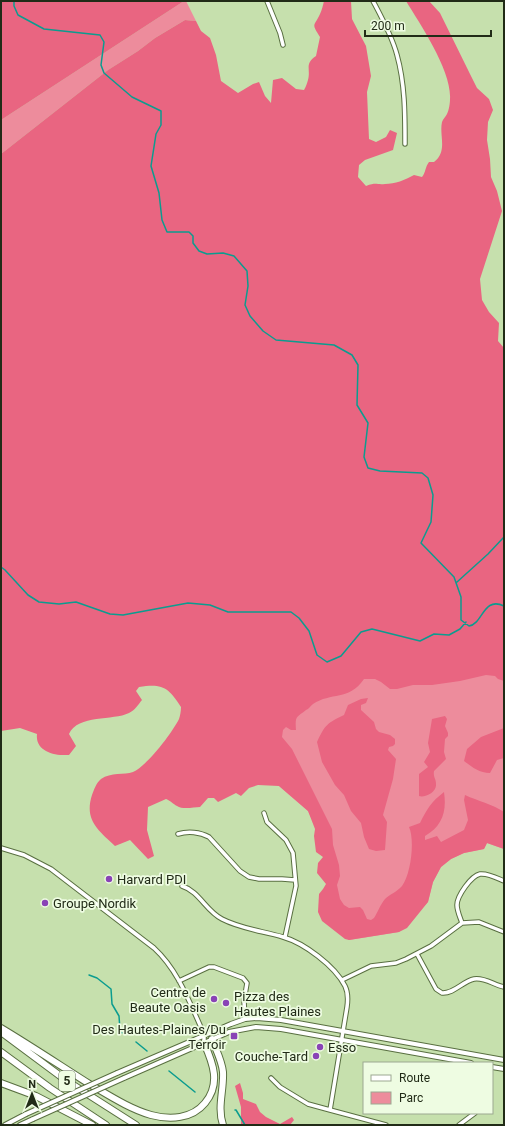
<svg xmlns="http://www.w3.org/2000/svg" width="505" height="1126" viewBox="0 0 505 1126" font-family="Roboto,sans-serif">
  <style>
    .green { fill: #ed8c9c }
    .forest { fill: #e96581 }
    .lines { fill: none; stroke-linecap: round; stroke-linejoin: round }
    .stream { stroke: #0b9c8f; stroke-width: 1.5 }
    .minor-casing { stroke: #596f41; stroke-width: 5.5 }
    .tertiary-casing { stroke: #596f41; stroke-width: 6 }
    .motorway-casing { stroke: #596f41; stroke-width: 8 }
    .minor { stroke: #fff; stroke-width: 3.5 }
    .tertiary { stroke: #fff; stroke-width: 4 }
    .motorway { stroke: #fff; stroke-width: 6 }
    .tertiary-bridge-casing { stroke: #596f41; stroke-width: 6; stroke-linecap: butt }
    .tertiary-bridge { stroke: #fff; stroke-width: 4 }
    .poi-dot { fill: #8943b6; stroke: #eefce2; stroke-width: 1.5 }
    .labels { text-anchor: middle; stroke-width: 3.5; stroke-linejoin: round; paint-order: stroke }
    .shield { fill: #eefce2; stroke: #5e6a54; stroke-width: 1 }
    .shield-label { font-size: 12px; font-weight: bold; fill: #212b17 }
    .poi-label { font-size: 13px; fill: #212b17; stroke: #eefce2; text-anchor: start }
  </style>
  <rect width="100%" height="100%" fill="#c6e0ad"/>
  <path class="green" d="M184,1H186L196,21L185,20L155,38L138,51L108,70L1,154V120Z
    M504,606V849L487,843L484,849L464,853L451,859L441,867L433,882L428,902L399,932L349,940L322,917L328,886L322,839L308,811L279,786L259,777L291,612Z"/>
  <path class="forest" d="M1,1H184L1,120Z
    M324,1H351L352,19L366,46L371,76L367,92L369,139L376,142L386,137L390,130L397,133L393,150L365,160L359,165L358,177L366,186C377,182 376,185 385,184C395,184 405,180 414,175L422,177C426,172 425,167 429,162H434C448,151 439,136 442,122C443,119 446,116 447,114C449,110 450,103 450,99C452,71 420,24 406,1H429L440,13L470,74L477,88L489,99L493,110L488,122L487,140L490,159L491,177L497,191L502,211L480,279L482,300L489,312L499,323L498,341L504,348V681L498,679L495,676L486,675L460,681L432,685H413L397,689H390L381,682L375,679H364C349,701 331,692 313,704C310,706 309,709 306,710C296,718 295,716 296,730H291L286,727L283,730L282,737L292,749L332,829L333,845L339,865L340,876L337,885L340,899L344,905L349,908L360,907L363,910L367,919L371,920L374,918C378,912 380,905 385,899C390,894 397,892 402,886C411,874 415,840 409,827L420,823C427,809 431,802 444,792C447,812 442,826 425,836V840L437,836L441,842L464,830L468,820L464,800L465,795C478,801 492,804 504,812V849L487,843L484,849L464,853L451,859L441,867L433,882L428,902L407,928L399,932L349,940L345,939L322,921L318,912L319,894L323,889L326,884L317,873L318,863L323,857L316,852L314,836L315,829L308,811L279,786L258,785L249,788L241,796L236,793L218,802L214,798H208L200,807C194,807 183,810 177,806C173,804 171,801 166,799L148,807L147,830L154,856L148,859L130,840L115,846C98,830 84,820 92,795C94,790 96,783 101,779C111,772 124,775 133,772C147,766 172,733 179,719C180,716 181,711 181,707C169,688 163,683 139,687L136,691L142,700C138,705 135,710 129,713C113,721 78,714 69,734L76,746L69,755C54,756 35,751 37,734L20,728L1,731V154L108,70L138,51L155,38L185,20L196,21L201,31L210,38L216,55L221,81L238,93L253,84L259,82L265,96L271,103L273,80L282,78L296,89L304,90C306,87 307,83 308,80C311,69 304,64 316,56L320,37C311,23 314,27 320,14C322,10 323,5 324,1Z
    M368,698L366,703L361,705V710L374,722L376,729L379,732L390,735L395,739V744L393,746L389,747L388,750L396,759L393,779L383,815L387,822L385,850L376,851L369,849L364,837L361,823L351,811L344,795L335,785L322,762L317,742C325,725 327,723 344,715L348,705L361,699Z
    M445,716L447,719L445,726L448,733V736L445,739L444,752L446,759L434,771C433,778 436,778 436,784C437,792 425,798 419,796V774L428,767L424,762L430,752L428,743L432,719Z
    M504,728V758L497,760L490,773C479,773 472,767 464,761L467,749L481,737Z
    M240,1083L243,1093V1099L256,1104L260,1112L266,1117L280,1124L292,1117L294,1120L290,1125H241V1107L235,1086Z"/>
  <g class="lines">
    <path class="stream" d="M14,1V6L18,15L44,29L100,35L104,42L101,65L104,73L132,97L161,111V125L156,134L151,166L159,193L162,220L167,232H189L193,236V243L199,251L207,254L223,253L234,256L247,271L248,286L245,305L250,316L263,331L276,340L334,345L352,355L358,365L357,405L368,423L364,457L368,468L380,471L422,473L428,478L433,495L431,522L421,543L454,577L461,597V620L469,626C483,624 483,596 504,606
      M1,567L5,570L28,595L39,602L59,604L76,602L110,614L123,615L188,603L210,605L228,612H291L299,618L309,631L317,655L327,662L341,656L361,632L372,629L420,641L434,634L449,635L460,629L466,622
      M457,582L488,554L504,537
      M89,975L97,978L111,989L112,1004L119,1016L120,1030L122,1033
      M136,1042L147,1051
      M169,1071L195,1092
      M235,1110H236L245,1125"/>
    <g class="minor-casing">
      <path id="minor" d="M267,1L280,33L283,45
        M373,1C382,18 392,36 397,55C405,84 405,113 405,144
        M264,813L267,822L286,840L293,853L296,886L285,937
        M178,834C188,831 200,832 209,837L240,871L249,877L259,879H282L295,880
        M1,848L24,855L51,869L154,948C179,971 190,1004 204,1034V1043
        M182,886C199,891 206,911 222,919C241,929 263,931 283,937C304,943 335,966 345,986C348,992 348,1000 347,1007L330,1110L386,1125
        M462,923C460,917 457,911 457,905C457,896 471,876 480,874C488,873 497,878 504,881
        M417,954L436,989L442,993C454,994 463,981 474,979C484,977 494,985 504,987
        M342,980L371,966L396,963L406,959L431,946L462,923L479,922L504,932
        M179,981L209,967H214L243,978L247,983L244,1001L245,1019
        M271,1078L280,1087L308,1104L330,1110
        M459,1125L475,1113"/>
    </g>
    <g class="tertiary-casing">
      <path id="tertiary" d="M492,1067L504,1069
        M117,1073L231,1024L245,1019L257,1018L281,1020L504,1060
        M124,1078L229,1032L256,1027L281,1029L471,1063
        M5,1125L26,1114
        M20,1125L33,1119"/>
    </g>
    <g class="motorway-casing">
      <path id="motorway" d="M1,1028C31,1046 61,1066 91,1085C110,1096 130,1109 151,1115C170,1120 192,1119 205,1103C221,1084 213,1063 204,1043
        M1,1032L67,1081L136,1125
        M212,1039C216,1050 222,1061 223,1072C224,1090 217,1107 223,1125
        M1,1052L50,1088L106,1125
        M1,1083L36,1096L92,1125"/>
    </g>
    <use href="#minor" class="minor"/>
    <use href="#tertiary" class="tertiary"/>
    <use href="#motorway" class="motorway"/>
    <g class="tertiary-bridge-casing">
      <path id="tertiary-bridge" d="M26,1114L117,1073
        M33,1119L124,1078"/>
    </g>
    <use href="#tertiary-bridge" class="tertiary-bridge"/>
  </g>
  <g class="poi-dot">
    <circle cx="109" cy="879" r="4"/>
    <circle cx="45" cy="903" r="4"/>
    <circle cx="214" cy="999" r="4"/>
    <circle cx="226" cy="1003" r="4"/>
    <rect x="230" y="1032" width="8" height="8" rx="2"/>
    <circle cx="320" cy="1047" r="4"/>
    <circle cx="316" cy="1056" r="4"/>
  </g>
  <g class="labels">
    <rect class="shield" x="59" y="1071" width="16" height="20" rx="3"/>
    <g class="shield-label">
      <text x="67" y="1085">5</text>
    </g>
    <g class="poi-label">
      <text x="117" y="884">Harvard PDI</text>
      <text x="53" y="908">Groupe Nordik</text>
      <text x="206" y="997" text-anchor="end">Centre de<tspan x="206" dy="15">Beaute Oasis</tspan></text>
      <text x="234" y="1001">Pizza des<tspan x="234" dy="15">Hautes Plaines</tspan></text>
      <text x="226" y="1034" text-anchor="end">Des Hautes-Plaines/Du<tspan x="226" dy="15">Terroir</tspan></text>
      <text x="328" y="1052">Esso</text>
      <text x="308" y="1061" text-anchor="end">Couche-Tard</text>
    </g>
  </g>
  <rect width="505" height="1126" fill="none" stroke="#212b17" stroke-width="4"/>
  <rect x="363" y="1062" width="130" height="52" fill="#eefce2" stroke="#9ca891"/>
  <rect x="371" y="1075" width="20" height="6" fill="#ffffff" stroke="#9ca891"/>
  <text x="399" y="1082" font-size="12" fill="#212b17">Route</text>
  <rect x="371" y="1092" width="20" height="12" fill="#ed8c9c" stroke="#9ca891"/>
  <text x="399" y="1102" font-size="12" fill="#212b17">Parc</text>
  <g transform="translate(32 1094)" stroke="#eefce2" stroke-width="3" paint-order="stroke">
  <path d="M0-3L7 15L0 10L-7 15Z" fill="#212b17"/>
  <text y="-6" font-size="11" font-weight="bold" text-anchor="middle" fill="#212b17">N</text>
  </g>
  <path d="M365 30v6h126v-6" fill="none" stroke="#212b17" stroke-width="2"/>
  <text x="371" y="30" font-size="12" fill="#212b17" stroke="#eefce2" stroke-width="3" paint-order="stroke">200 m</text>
</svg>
